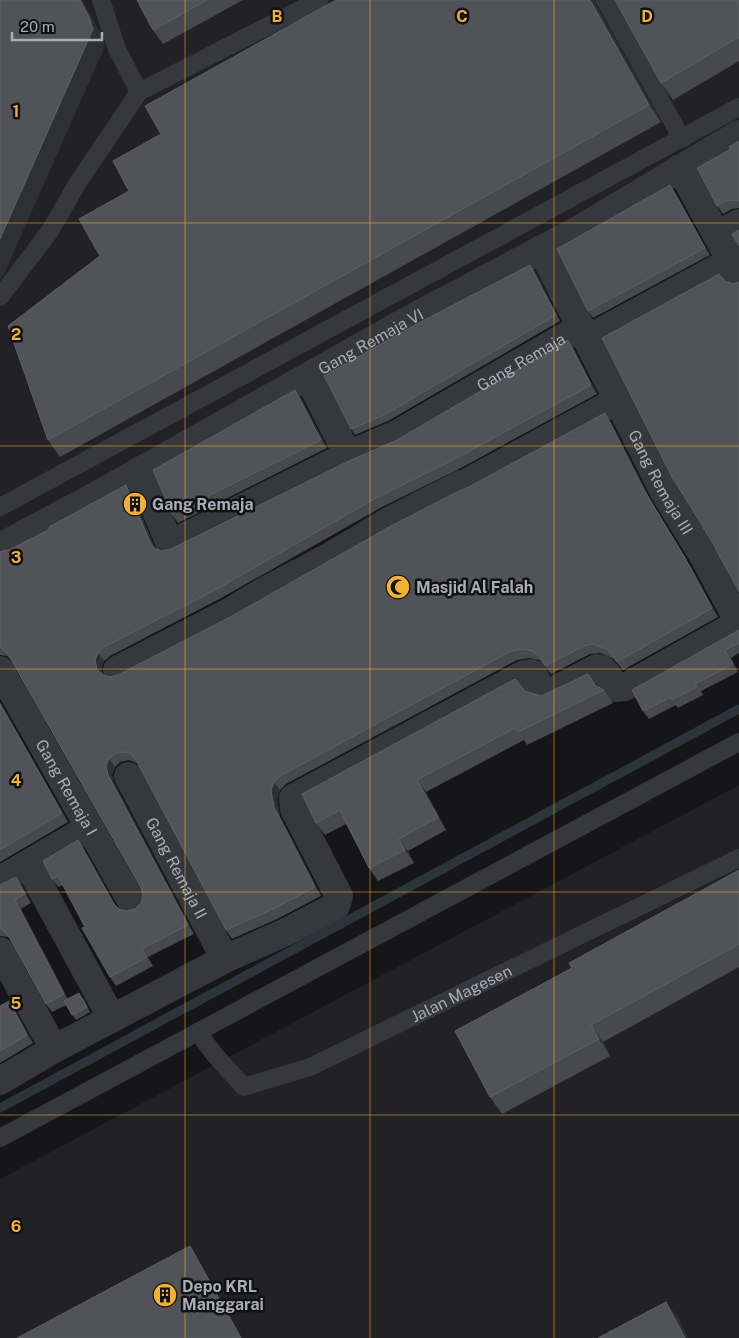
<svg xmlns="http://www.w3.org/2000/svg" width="739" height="1338" viewBox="0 0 739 1338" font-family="'Public Sans',sans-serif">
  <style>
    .built { fill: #222225 }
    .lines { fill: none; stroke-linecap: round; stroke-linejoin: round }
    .stream { stroke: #2c353c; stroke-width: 9 }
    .service { stroke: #37383d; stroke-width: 18 }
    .minor { stroke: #37383d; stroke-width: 28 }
    .wall { fill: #47494d }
    .shaded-wall { fill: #2f3033 }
    .building { fill: #525359; stroke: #5f6168 }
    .grid { fill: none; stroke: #f2b134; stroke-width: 1; stroke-opacity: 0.55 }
    .labels { text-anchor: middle; stroke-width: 5; stroke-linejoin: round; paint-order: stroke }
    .street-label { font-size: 16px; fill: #a8adb8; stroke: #111113 }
    .poi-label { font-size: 16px; font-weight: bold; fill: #a8adb8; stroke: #111113; text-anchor: start }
    .grid-label { font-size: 16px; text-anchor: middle; font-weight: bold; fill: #f2b134; stroke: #111113; stroke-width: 5; stroke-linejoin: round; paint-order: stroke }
  </style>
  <rect width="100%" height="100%" fill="#161618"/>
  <path class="built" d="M0,0H739V136L0,538Z
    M739,785V1338H0V1179Z"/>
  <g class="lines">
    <path class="stream" d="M0,1108L739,709"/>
    <g class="service">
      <path d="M101,0L117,49L139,92"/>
      <path d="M605,0L682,139"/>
      <path d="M0,297L50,231L77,184L139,92L319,0"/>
      <path d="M0,507L739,107"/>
      <path id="s1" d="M198,1032L214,1054L244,1087L310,1067L739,858"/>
      <path d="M0,1138L739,742"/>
    </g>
    <g class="minor">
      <path d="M680,168L739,276"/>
      <path d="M717,235L739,223"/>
      <path id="s2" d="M541,249L664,492L705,559L739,623"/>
      <path d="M587,339L731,261"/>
      <path d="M308,377L348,455"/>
      <path id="s3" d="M139,471L170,544L348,455L395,435L581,327"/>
      <path id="s4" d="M0,547L97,495L410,319L576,231L739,134"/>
      <path id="s5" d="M0,670L133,904"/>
      <path d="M117,670L231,611L264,591L330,556L389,521L461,484H464L618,400"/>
      <path id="s6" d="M128,776L225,959"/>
      <path d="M28,864L112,1019"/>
      <path d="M0,880L89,828"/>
      <path d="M0,951L54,1049"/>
      <path d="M0,1081L54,1049L225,959L286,932L336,906L339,896L294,809L293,798L524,674L531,673L534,675L540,689L549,693L597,668C607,668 610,681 616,688L625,687L739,623"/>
    </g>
  </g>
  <path class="wall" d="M137,0H243L163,44L153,30Z
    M336,0H595L596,5L661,122L60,457L48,440L100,256L129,191L161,134Z
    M739,0V61L673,100L661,83Z
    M739,141V208L732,209L723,214L717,206L731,149Z
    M670,185L675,192L710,255L593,318L588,311Z
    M530,265L535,271L560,321L388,421L355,435L351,429Z
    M574,349L597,394L459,469L382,507L223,597L110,656L104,661L101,669L103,674L110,677L118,675L232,616L465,489L611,422L650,499L691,567L718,617L623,670L614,659L600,653L590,654L551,674L544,665L539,660L529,658L517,660L286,784L280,790L277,799L280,816L321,896L279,918L232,939L226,930L138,765L137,763L129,760L120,762L115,767L112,775L114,783L194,934L148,957L153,966L116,986L110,977L63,885L58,887L52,879L84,849L116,906L119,909L126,911L135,909L141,903L143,896L141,888L11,660L7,656L0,655V552L7,551L132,493L155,548L162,551L171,549L397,440Z
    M301,398L327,448L178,523L172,514Z
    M739,630V653L731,658L738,672L701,691L703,695L678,708L676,705L649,719L643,711Z
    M588,674L596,686L604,690L613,703L527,745L524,740L426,792L446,830L408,851L414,863L378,881L369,868L346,824L325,835L316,823L525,691L541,696Z
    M0,702L68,822L0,862Z
    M739,870V967L603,1042L610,1056L502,1114L490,1097L572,968Z
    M0,885H22L31,903L21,909L68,999L83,998L90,1012L76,1020L66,1005L52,1012L46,1004L11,941L8,937L0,936Z
    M9,1001L15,1010L33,1043L0,1063V1006Z"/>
  <path class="shaded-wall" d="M80,0H82L101,34L105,46L4,274L0,280V239Z
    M590,0H595L596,5L661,122L649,105Z
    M670,185L675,192L710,255L705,248Z
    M530,265L535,271L560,321L556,315Z
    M568,340L574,349L597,394L591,385Z
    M295,390L301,398L327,448L321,440Z
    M605,413L611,422L650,499L691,567L718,617L712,608L644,490Z
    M126,485L132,493L156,551L150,542Z
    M725,650L731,658L738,672L733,664Z
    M98,653L104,661L101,669L103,678L97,669L95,660Z
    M0,702L68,822L62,813L0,704Z
    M109,759L115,767L112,775L114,783L194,934L188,925L108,775L106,766Z
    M417,780L426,792L446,830L438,817Z
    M274,782L280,790L277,799L280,816L321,896L315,887L274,807L271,790Z
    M399,839L408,851L414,863L405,850Z
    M78,840L84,849L119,912L113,903Z
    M16,877L22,885L31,903L25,894Z
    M15,900L21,909L70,1003L64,994Z
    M142,949L148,957L153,966L147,957Z
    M9,1001L15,1010L33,1043L27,1035Z
    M591,1025L603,1042L610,1056L599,1039Z
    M190,1246L194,1252L242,1338H241Z
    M666,1302L679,1319L688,1338H685Z"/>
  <path class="building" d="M0,0H80L89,17L93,29L0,239Z
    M137,0H207L153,30Z
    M336,0H590L649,105L48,440L8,326L100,256L79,219L129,191L113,161L161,134L145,106Z
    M615,0H739V37L661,83Z
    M739,141V201L734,200L726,201L717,206L697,168L731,149L729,147Z
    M670,185L705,248L588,311L557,249Z
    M739,230V246L732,234Z
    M530,265L556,315L384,415L351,429L324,376L413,326Z
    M719,274L725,281L733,284L739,282V592L713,544L672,477L602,338Z
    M568,340L591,385L453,460L376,498L217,589L104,647L98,653L95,660L97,669L103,675L110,677L118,675L232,616L391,526L459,491L465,489L605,413L644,490L685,558L712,608L617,662L608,650L594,644L584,646L545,666L542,660L533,651L523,649L511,651L280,776L274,782L271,790L274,807L315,887L273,909L226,930L136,760L131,754L123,752L114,754L109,759L106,766L108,775L188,925L142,949L147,957L110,977L82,928L85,927L58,876L52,879L43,861L78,840L113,903L119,909L126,911L135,909L141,903L143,896L141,888L8,654L0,647V552L6,550L7,551L50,529L49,527L126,485L150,542L154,548L162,551L171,549L349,461L397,440Z
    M295,390L321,440L172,514L153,470Z
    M739,630V643L725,650L733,664L695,684L697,687L672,700L671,697L643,711L632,690Z
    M588,674L595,685L604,690L518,732L515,728L417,780L438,817L399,839L405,850L369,868L340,810L316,823L302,794L515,679L525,691L541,696Z
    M0,704L62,813L0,850Z
    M739,870V944L591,1025L599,1039L490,1097L455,1031L572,968L569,963Z
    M16,877L25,894L15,900L64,994L46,1004L8,935L2,929L0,928V885Z
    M79,993L87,1007L72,1015L64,1001Z
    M9,1001L27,1035L0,1051V1006Z
    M190,1246L241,1338H17Z
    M666,1302L685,1338H598Z"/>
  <path class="grid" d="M185,0V1338M370,0V1338M554,0V1338M0,223H739M0,446H739M0,669H739M0,892H739M0,1115H739"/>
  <defs>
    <g id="building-disc" transform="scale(1.25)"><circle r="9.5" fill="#f2b134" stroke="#111113"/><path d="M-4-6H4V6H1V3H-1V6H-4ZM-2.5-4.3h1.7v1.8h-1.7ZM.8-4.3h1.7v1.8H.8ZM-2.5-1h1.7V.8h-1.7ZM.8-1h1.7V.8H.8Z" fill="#111"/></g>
    <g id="mosque-disc" transform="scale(1.25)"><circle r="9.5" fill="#f2b134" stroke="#111113"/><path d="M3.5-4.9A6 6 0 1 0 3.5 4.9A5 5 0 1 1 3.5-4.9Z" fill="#111"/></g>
  </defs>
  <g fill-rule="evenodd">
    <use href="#building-disc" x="135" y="504"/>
    <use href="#mosque-disc" x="398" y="587"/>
    <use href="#building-disc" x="165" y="1295"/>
  </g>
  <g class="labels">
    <g class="street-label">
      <text dy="6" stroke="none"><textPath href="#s4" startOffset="424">Gang Remaja VI</textPath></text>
      <text dy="6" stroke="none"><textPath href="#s3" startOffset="475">Gang Remaja</textPath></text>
      <text dy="6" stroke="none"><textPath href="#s2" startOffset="262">Gang Remaja III</textPath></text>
      <text dy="6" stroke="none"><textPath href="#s5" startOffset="135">Gang Remaja I</textPath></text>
      <text dy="6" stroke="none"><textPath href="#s6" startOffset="104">Gang Remaja II</textPath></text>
      <text dy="6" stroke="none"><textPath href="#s1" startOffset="309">Jalan Magesen</textPath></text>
    </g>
    <g class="poi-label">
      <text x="152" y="510">Gang Remaja</text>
      <text x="416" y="593">Masjid Al Falah</text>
      <text x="182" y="1292">Depo KRL<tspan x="182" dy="18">Manggarai</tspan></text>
    </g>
  </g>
  <g class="grid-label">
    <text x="277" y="22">B</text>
    <text x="462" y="22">C</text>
    <text x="647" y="22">D</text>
    <text x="16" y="117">1</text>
    <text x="16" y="340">2</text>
    <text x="16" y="563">3</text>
    <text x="16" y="786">4</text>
    <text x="16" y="1009">5</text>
    <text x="16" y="1232">6</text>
  </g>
  <path d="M12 32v8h90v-8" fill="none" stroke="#a8adb8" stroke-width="2.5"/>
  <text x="20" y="32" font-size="15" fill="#a8adb8" stroke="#111113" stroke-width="4" paint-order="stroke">20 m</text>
</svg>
